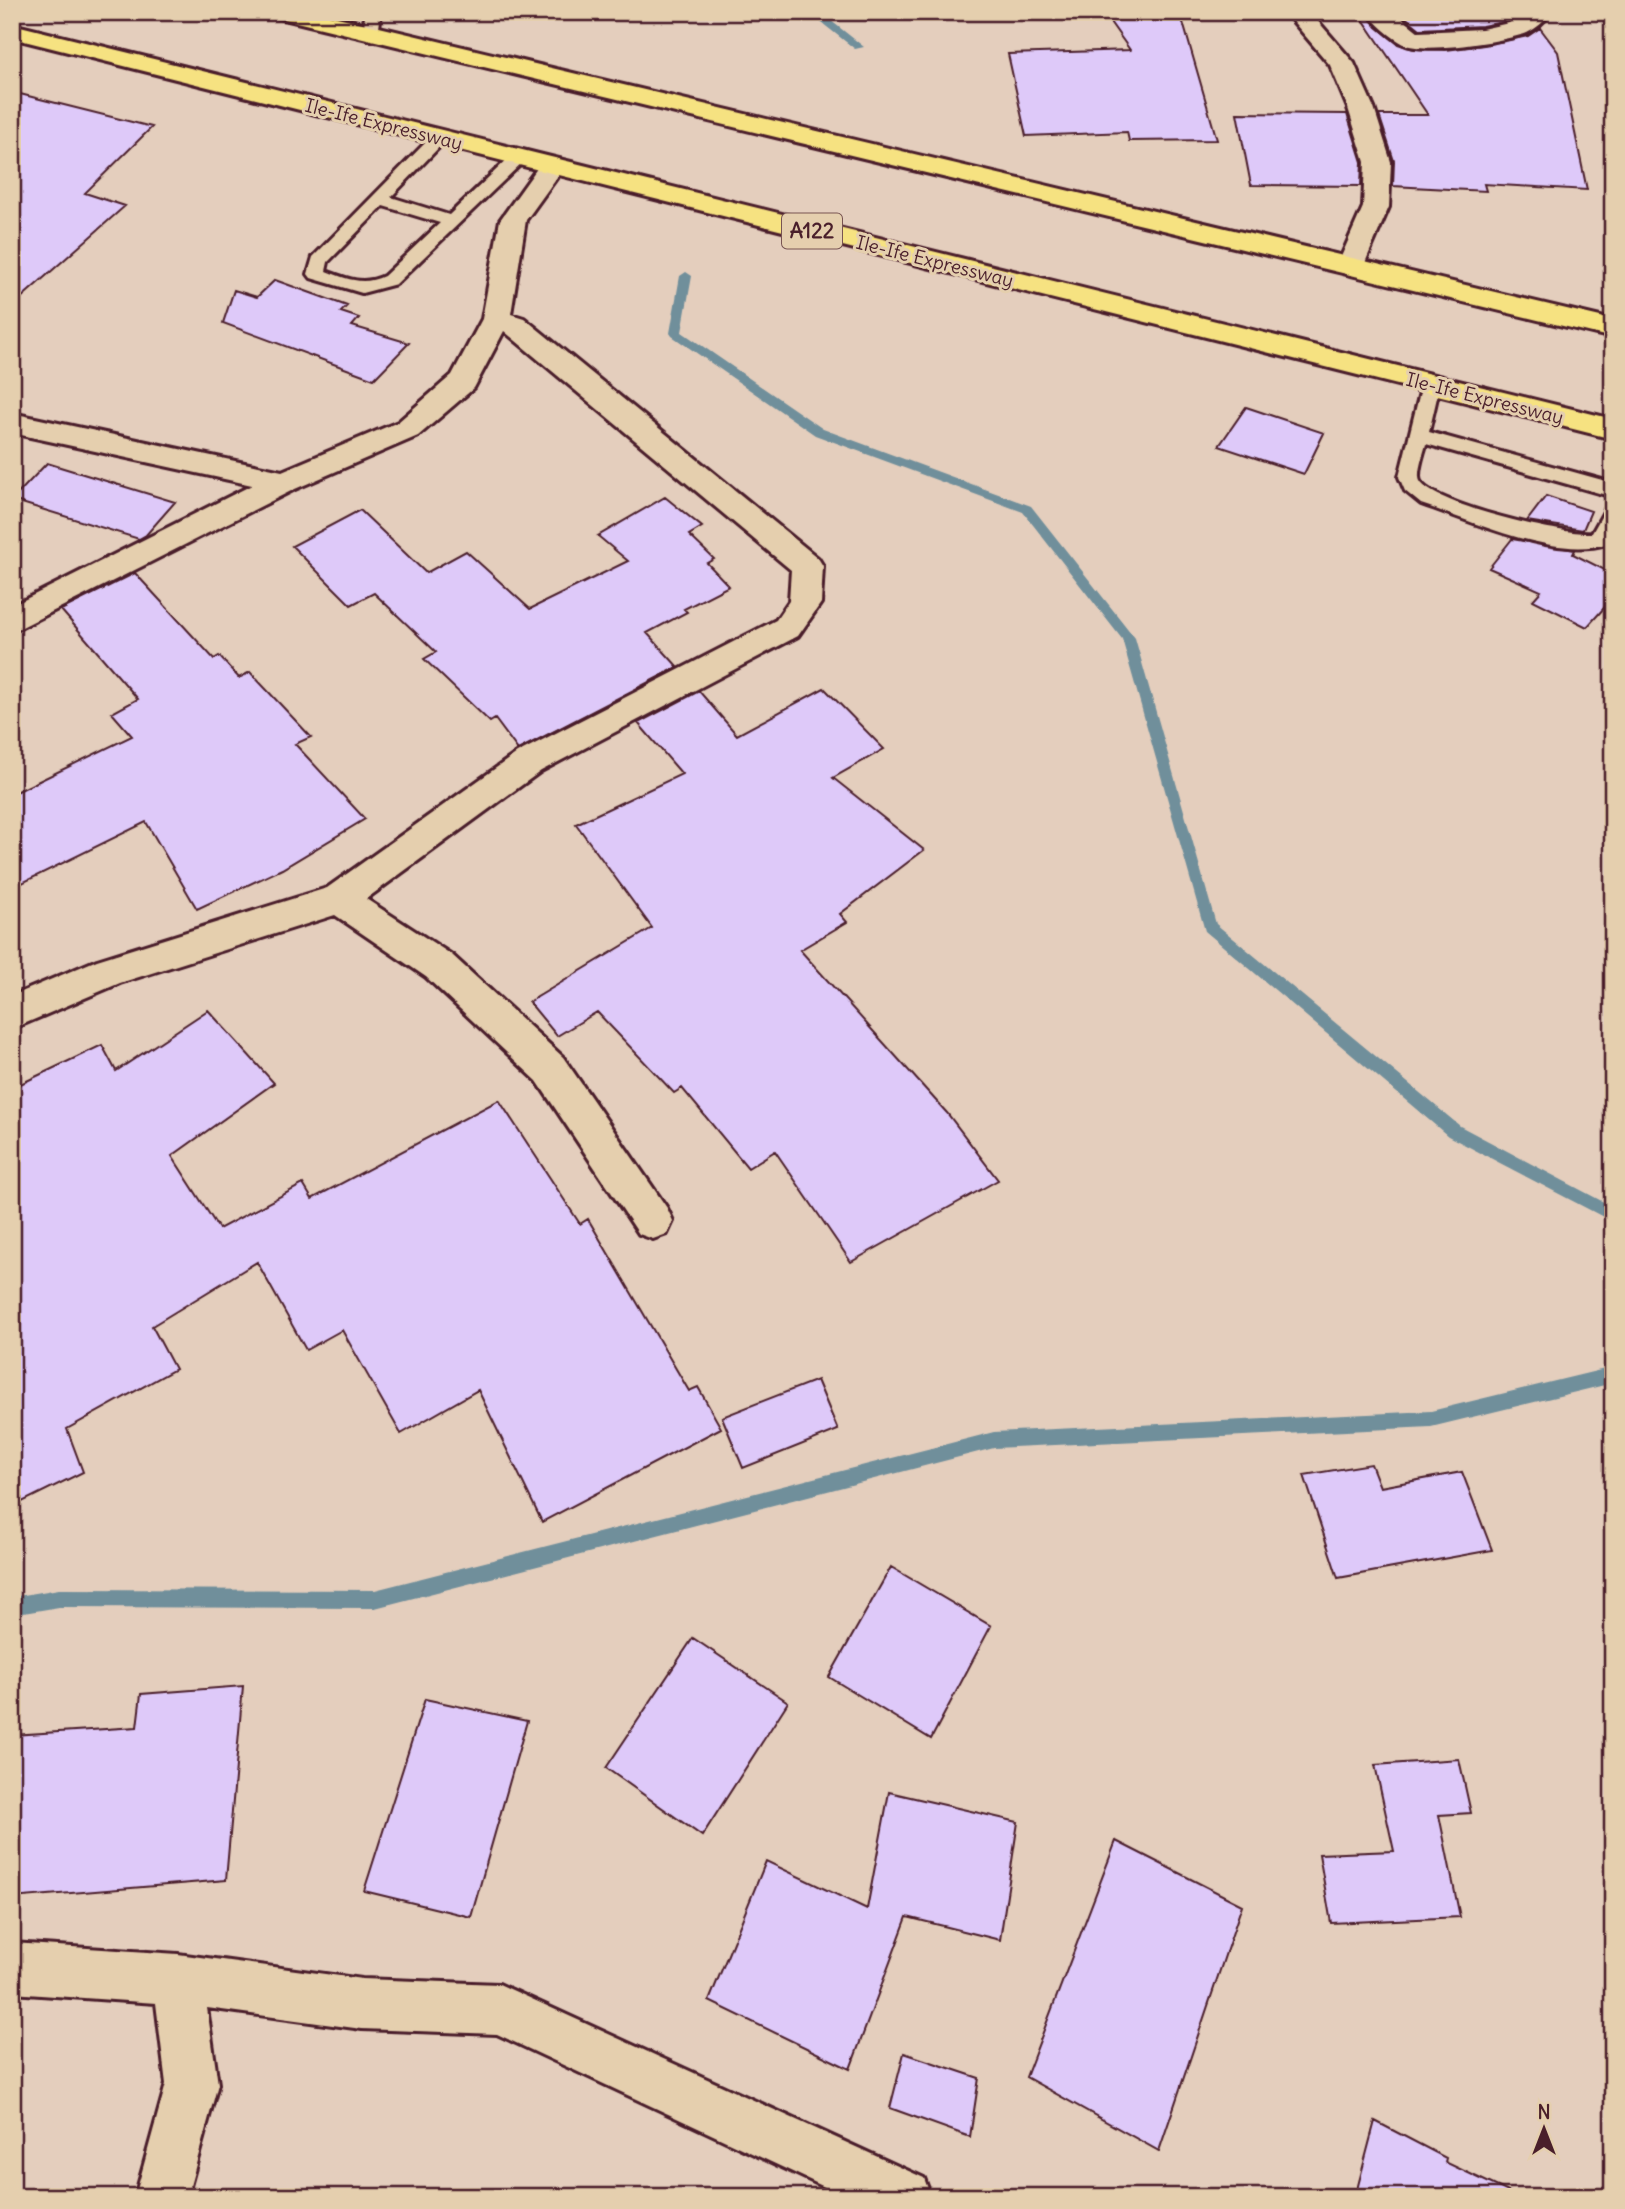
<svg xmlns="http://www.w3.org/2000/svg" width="1625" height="2209" viewBox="0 0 1625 2209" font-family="Delius,sans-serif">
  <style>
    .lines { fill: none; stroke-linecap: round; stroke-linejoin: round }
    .stream { fill: #708f9b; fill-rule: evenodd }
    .building { fill: #dec9f9; stroke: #4a1f2b; stroke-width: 2 }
    .service-casing { stroke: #4a1f2b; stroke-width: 6 }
    .minor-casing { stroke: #4a1f2b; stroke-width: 6 }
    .trunk-casing { stroke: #4a1f2b; stroke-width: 6 }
    .service { fill: #e5cfae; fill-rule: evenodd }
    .minor { fill: #e5cfae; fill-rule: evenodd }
    .trunk { fill: #f6e281; fill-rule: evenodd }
    .labels { text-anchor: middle; stroke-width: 6; stroke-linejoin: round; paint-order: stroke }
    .far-street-label { font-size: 19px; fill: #4a1f2b; stroke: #e5cfae }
    .shield { fill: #e5cfae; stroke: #785452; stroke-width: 2 }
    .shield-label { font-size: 21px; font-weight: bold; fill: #4a1f2b }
  </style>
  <rect width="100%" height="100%" fill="#e4cebd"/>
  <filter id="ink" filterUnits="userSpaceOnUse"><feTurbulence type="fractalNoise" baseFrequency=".0143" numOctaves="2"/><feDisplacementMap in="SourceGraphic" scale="14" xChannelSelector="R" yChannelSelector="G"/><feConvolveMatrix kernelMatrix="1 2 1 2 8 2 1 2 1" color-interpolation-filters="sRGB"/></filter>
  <g filter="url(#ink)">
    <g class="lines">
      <path class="stream" d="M808,12H820L864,47L855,49Z
        M686,272L692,276L682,332L823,429L1031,506L1135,638L1216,924L1460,1126L1613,1207V1222L1448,1136L1205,931L1122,639L1023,512L815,435L672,336L670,333L680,276Z
        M1613,1367V1383L1431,1427L994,1448L375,1608L59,1607L12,1615V1597L59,1589L375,1590L994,1432L1431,1411Z"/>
    </g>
    <path class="building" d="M1103,12H1180L1217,140L1129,141L1127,132L1026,136L1008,54L1130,50Z
      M1358,12H1365L1377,27L1398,44L1414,49L1446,50L1484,45L1528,36L1540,28L1558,52L1587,190L1484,184L1486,191L1393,186L1394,161L1379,115H1428Z
      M1399,12H1521L1508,21L1482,26L1420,29Z
      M12,92L152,127L85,193L125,206L12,306Z
      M1237,113L1347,114L1362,162L1361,186L1251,185Z
      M275,280L347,306L341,312L359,318L352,326L409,343L374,379L223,323L234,290L257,297Z
      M1246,407L1324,433L1304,474L1219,446Z
      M47,463L175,502L146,535L139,539L12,500Z
      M1546,496L1591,511L1583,530L1527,521Z
      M665,497L702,527L689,535L714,559L707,563L729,586L684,609L687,612L647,633L678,667L518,750L495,719L490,722L424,659L436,652L374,593L351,605L292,546L360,510L426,573L466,551L530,609L628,561L598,536Z
      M1512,539L1575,550L1573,554L1613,574V598L1587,627L1533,600L1541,591L1489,568Z
      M135,573L214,659L219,656L239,678L250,672L311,737L295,744L365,819L282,869L197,909L146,822L12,888V794L132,736L112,713L138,699L61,610Z
      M824,688L884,749L833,778L924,850L840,914L847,922L800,950L947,1113L998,1180L851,1262L775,1151L748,1168L682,1088L674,1093L597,1012L557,1036L529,1002L652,928L576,824L682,774L638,723L699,691L737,735Z
      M208,1010L274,1083L172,1156L219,1229L303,1184L312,1199L499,1100L580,1224L588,1219L689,1391L698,1387L721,1428L542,1522L478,1390L401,1434L342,1330L306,1350L257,1262L152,1326L175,1369L67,1429L83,1472L12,1507V1088L102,1045L116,1071Z
      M817,1380L838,1430L743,1468L722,1417Z
      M1371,1464L1380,1487L1462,1472L1492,1550L1338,1578L1304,1475Z
      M891,1567L991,1626L931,1739L829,1677Z
      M693,1638L788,1702L702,1836L606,1768Z
      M243,1686L226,1880L12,1898V1735L137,1727L141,1694Z
      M425,1699L527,1721L471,1917L364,1891Z
      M1459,1759L1471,1813L1439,1815L1460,1917L1331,1923L1319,1854L1394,1851L1375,1765Z
      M889,1792L1018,1822L1000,1940L907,1917L850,2069L709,2001L766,1861L867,1909Z
      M1116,1841L1242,1905L1159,2151L1026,2077Z
      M904,2053L979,2078L970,2137L890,2108Z
      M1375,2121L1446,2158L1445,2162L1519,2197H1355Z"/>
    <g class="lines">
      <g class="service-casing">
        <path id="service" d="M365,12H381L378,36H366L364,33Z
          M439,133L445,135L447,138L445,141L391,197L449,215L513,154H525L527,158L396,284L362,293L311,278L308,274L313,257L433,135ZM383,206L440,223L384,276C363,286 347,279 326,271L328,262Z
          M1431,378L1440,384L1429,432L1613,483V497L1426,444C1424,453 1416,473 1420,481C1431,504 1566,536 1592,533L1606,508L1613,506V532L1606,544C1554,559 1472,521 1421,504L1405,491L1399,477L1422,384Z"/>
      </g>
      <g class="minor-casing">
        <path id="minor" d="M1285,12H1310L1354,63L1374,108L1391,162L1389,207L1361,272L1351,275L1341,272L1337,266L1363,207L1365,162L1348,108L1330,65Z
          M1367,12H1394L1419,32L1482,29L1509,23L1526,12H1551C1544,22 1537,28 1527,33C1506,41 1423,54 1404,44C1392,38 1375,23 1367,12Z
          M552,158L561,160L565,166L526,220L511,314L524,318L818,558L823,566L821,603L798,636L541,771L366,899L452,955L563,1057L667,1208L673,1221L667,1234L653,1239L639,1234L537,1081L426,977L335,915L120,983L12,1029V996L97,960L327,888L517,753L776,620L789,601L791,570L504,331L474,388L418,436L295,489L12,632V606L252,485L12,433V413L282,471L398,422L452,375L482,319L500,220L543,160Z
          M12,1943L178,1954L362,1979L499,1984L924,2178L931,2197H846L497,2034L362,2029L207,2008L218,2084L187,2197H135L166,2084L156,2003L12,1993Z"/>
      </g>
      <g class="trunk-casing">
        <path id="trunk" d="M272,12H316L1613,320V338L284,19L275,17Z
          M12,24L1613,419V439L12,38Z"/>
      </g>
      <use href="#service" class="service"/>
      <use href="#minor" class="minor"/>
      <use href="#trunk" class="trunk"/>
    </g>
  </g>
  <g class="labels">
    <g class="far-street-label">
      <text transform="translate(384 124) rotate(14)" y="7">Ile-Ife Expressway</text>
      <text transform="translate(935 261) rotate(14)" y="7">Ile-Ife Expressway</text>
      <text transform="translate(1485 398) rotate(14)" y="7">Ile-Ife Expressway</text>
    </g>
    <rect class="shield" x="782" y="213.5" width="60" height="35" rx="5"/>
    <g class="shield-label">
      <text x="812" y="238">A122</text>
    </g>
  </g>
  <rect width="1625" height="2209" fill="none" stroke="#e5cfae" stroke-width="42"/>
  <rect x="21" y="21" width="1583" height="2167" fill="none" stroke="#4a1f2b" stroke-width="2.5" filter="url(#ink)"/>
  <g transform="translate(1544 2129)" stroke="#e5cfae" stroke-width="5" paint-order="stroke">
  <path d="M0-5L12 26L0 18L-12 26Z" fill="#4a1f2b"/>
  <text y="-10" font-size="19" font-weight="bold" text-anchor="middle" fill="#4a1f2b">N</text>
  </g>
</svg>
